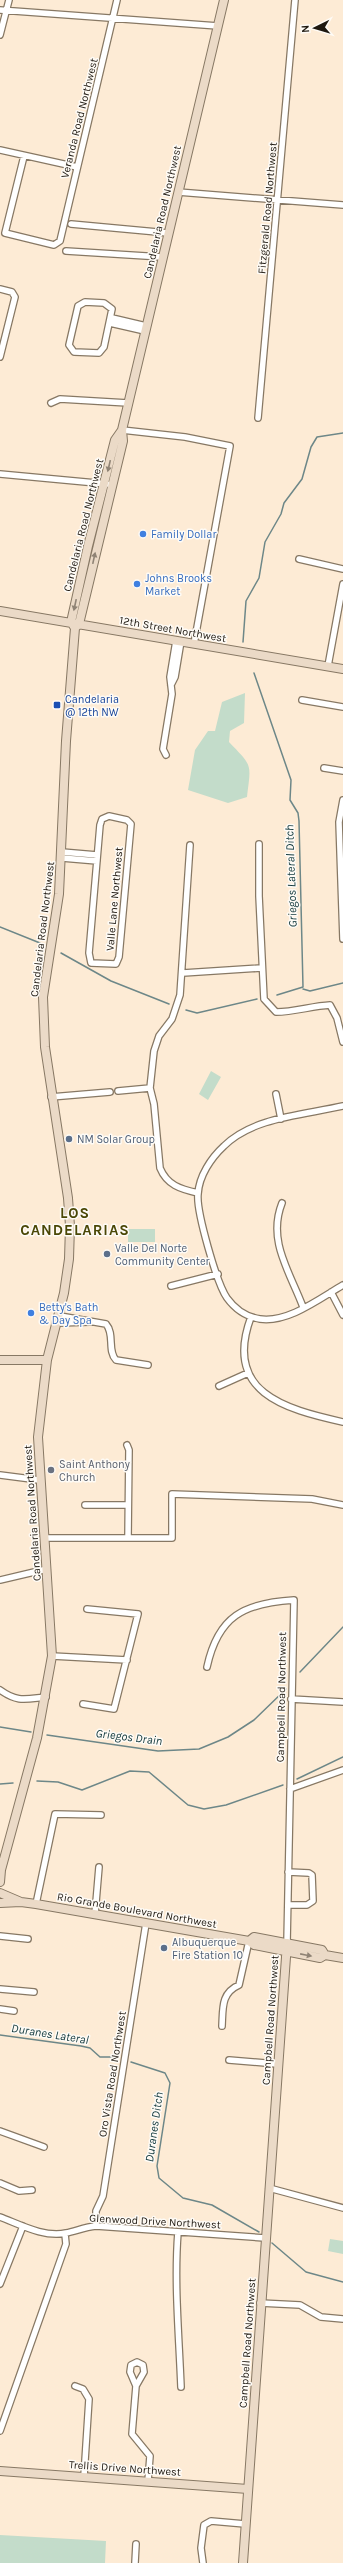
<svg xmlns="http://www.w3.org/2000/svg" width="343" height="2563" viewBox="0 0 343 2563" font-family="Karla,sans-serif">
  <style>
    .green { fill: #c3dcca }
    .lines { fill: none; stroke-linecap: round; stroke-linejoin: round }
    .stream { stroke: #6d8788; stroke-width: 1.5 }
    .street-casing { stroke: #877864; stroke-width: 8 }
    .secondary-casing { stroke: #877864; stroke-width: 10 }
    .street { stroke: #fff; stroke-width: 5.5 }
    .secondary { stroke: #ebdac7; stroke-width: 8 }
    .oneway { fill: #8f8375 }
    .shop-dot { fill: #3f7fe0; stroke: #fefbf6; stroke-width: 1.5 }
    .transit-dot { fill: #1a4fb4; stroke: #fefbf6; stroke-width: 1.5 }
    .service-dot { fill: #5c6f8a; stroke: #fefbf6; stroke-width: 1.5 }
    .worship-dot { fill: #6b7280; stroke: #fefbf6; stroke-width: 1.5 }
    .labels { text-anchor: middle; stroke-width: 3; stroke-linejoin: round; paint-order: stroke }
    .street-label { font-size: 11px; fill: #1e1810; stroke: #fefbf6 }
    .shop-label { font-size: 11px; fill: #366cbe; stroke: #fefbf6; text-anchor: start }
    .transit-label { font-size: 11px; fill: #164399; stroke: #fefbf6; text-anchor: start }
    .service-label { font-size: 11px; fill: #4e5e75; stroke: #fefbf6; text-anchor: start }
    .worship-label { font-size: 11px; fill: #5b616d; stroke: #fefbf6; text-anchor: start }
    .water-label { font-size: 12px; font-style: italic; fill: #0f363a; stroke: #fefbf6 }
    .district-label { font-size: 15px; font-weight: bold; letter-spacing: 1px; fill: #4a4706; stroke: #fefbf6 }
  </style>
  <rect width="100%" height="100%" fill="#fdebd5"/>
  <path class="green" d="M245,693L244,723L230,731L229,742C253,767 251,763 247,797L228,803L188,790L195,750L208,731H215L222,702Z
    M211,1071L221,1077L208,1100L199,1094Z
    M128,1229H155V1242H128Z
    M330,2239L343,2241V2254L328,2251Z
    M0,2535L106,2541L105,2563H0Z"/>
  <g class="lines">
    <path class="stream" d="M243,642L246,601L259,578L265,542L281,514L284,503L302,479L311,447L317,437L343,433
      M254,673L291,780L290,800L298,813L299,821L303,987L277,995
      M0,927L40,943
      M61,953L111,981L169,1004
      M303,989L310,991L343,983
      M186,1010L197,1013L257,999
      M300,1672L343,1627
      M0,1727L31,1732
      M47,1735L158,1751L199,1749L228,1737L254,1720L286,1689
      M297,1779L343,1757
      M37,1781L58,1782L82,1790L130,1771L149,1772L188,1805L204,1809L226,1805L283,1785
      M0,1784L13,1783
      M0,2035L81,2046L90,2048L100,2057H119
      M131,2062L165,2073L170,2083L157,2166L159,2178L183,2198L212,2205L259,2232
      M272,2243L306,2272L343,2282"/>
    <g class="street-casing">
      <path id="street" d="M0,10L218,26
        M0,35L9,0
        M0,150L77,167
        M24,156L5,233L54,245L60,241L117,0
        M178,192L343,205
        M71,224L168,233
        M66,251L162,257
        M0,289L12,292L15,297L0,357
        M85,302L104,303L112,309L104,347L99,353L74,352L69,345L78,306Z
        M112,318L146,326
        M110,323L145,331
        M51,403L60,399L128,403
        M258,418L295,0
        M122,430L185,437L230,446L194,644
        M0,474L107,484
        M299,559L343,569
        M328,666L343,584
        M171,685L175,677L181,641
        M302,700L343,707
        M166,755L163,749L172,694L170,677L176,641
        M324,768L343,771
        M343,800L339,822L343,939
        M109,816L127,820L131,824L119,957L116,964L91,963L89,953L100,825L102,819Z
        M259,844V896L264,999L276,1012C294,1012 312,1006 330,1005L337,1018L343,1042
        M190,845L180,995L172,1019L159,1036L154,1051L150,1088L154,1104L160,1168C167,1185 180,1189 198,1193
        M62,852L97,855
        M62,858L97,861
        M183,973L261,968
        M118,1091L150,1088
        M276,1094L281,1119
        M51,1097L110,1092
        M343,1106C304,1115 253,1117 224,1146C211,1158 199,1176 198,1194C196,1211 217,1284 227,1298C235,1309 247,1317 260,1319C288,1323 319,1299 343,1285
        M282,1203C267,1241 290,1272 303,1307
        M171,1286L218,1274
        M331,1292L343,1315
        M60,1316L106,1324C115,1334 107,1351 116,1360L148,1365
        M251,1317C223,1392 284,1409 343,1422
        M58,1323L90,1322
        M219,1386L248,1373
        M127,1445L129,1450L128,1538
        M0,1475L39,1480
        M85,1505H128
        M44,1538H172V1494L312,1499L343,1505
        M0,1580L47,1569
        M52,1656L127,1660
        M207,1667C218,1616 244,1603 294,1600L287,1943
        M0,1690C18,1703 26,1699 46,1697
        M291,1699L343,1702
        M83,1704L114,1709L138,1614L87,1609
        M290,1789L343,1770
        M36,1904L55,1814L101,1815
        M288,1905H307L313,1901L312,1875L309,1873L288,1872
        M95,1914L99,1867
        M0,1936L28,1939
        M0,1989L34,1992
        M0,2009L14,2011
        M222,2026C223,2008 221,1993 239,1985L249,1941
        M229,2060L277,2064
        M0,2131L44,2147
        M0,2183L19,2191L32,2190
        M269,2188L343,2208
        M0,2217C19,2224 44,2238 66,2233C76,2231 85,2227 96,2226L265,2238
        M96,2226V2211L103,2196L146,1923
        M178,2232C174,2283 179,2335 181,2387
        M0,2284L23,2226
        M260,2303L300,2305L321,2317L343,2319
        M75,2386L83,2389L89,2399L84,2476
        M136,2386L130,2372L131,2365L137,2362L143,2365L144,2372L136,2386L132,2434L150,2456L148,2481
        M0,2431L66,2244L65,2234
        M135,2563L136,2544
        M203,2563L201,2548L204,2525L211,2521L245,2524"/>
    </g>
    <g class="secondary-casing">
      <path id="secondary" d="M0,611L343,669
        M75,628L79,624L123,441L122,430L224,0
        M0,1360H47
        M0,1882L1,1870L37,1738L52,1656L38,1437L47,1360L64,1293L69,1259L70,1226L68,1198L45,1047L43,997L59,894L66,741L75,628L71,622L88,546L115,440L122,430
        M0,1893L21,1902
        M0,1903L21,1902L36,1904L249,1941L254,1945L320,1958L325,1955L343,1958
        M249,1941L254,1937L322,1950L325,1955
        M0,2471L248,2489
        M243,2563L287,1943"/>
    </g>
    <use href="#street" class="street"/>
    <use href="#secondary" class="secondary"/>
  </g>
  <defs><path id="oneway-solid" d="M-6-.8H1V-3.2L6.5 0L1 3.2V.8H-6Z"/></defs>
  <g class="oneway">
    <use href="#oneway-solid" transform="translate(109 466) rotate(103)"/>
    <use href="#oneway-solid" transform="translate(94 558) rotate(-78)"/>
    <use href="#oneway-solid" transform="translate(75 605) rotate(102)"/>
    <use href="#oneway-solid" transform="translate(306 1955) rotate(11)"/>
  </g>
  <g class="shop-dot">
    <circle cx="143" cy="534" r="4"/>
    <circle cx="137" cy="584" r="4"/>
    <circle cx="31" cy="1313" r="4"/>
  </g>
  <rect class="transit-dot" x="53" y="701" width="8" height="8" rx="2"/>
  <g class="service-dot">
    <circle cx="69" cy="1139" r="4"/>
    <circle cx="107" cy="1254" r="4"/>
    <circle cx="164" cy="1948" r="4"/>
  </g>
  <circle class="worship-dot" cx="51" cy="1470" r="4"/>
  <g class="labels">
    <g class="street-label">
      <text transform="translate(79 118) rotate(-76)" y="4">Veranda Road Northwest</text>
      <text transform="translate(267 208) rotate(-85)" y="4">Fitzgerald Road Northwest</text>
      <text transform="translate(162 212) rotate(-77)" y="4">Candelaria Road Northwest</text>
      <text transform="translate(83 525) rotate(-76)" y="4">Candelaria Road Northwest</text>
      <text transform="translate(173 629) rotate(10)" y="4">12th Street Northwest</text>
      <text transform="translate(114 899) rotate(-85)" y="4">Valle Lane Northwest</text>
      <text transform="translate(42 929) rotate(-83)" y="4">Candelaria Road Northwest</text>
      <text transform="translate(32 1513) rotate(-94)" y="4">Candelaria Road Northwest</text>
      <text transform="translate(281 1697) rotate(-89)" y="4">Campbell Road Northwest</text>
      <text transform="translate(137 1910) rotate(10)" y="4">Rio Grande Boulevard Northwest</text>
      <text transform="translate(270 2020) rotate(-86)" y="4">Campbell Road Northwest</text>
      <text transform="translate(112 2074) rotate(-81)" y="4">Oro Vista Road Northwest</text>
      <text transform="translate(155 2221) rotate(3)" y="4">Glenwood Drive Northwest</text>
      <text transform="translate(247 2343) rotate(-86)" y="4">Campbell Road Northwest</text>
      <text transform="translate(125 2468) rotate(4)" y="4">Trellis Drive Northwest</text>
    </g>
    <g class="shop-label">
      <text x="151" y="538">Family Dollar</text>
      <text x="145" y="582">Johns Brooks<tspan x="145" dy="13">Market</tspan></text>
      <text x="39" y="1311">Betty's Bath<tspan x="39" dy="13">&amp; Day Spa</tspan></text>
    </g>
    <g class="transit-label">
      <text x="65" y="703">Candelaria<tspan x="65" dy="13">@ 12th NW</tspan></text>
    </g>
    <g class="service-label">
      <text x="77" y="1143">NM Solar Group</text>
      <text x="115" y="1252">Valle Del Norte<tspan x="115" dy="13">Community Center</tspan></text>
      <text x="172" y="1946">Albuquerque<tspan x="172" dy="13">Fire Station 10</tspan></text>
    </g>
    <g class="worship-label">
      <text x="59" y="1468">Saint Anthony<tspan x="59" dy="13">Church</tspan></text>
    </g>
    <g class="water-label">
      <text transform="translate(291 876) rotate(-92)" y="4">Griegos Lateral Ditch</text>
      <text transform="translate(129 1737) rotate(7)" y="4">Griegos Drain</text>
      <text transform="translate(50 2034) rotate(9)" y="4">Duranes Lateral</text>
      <text transform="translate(154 2127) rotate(-82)" y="4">Duranes Ditch</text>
    </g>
    <g class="district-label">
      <text x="75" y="1218">LOS<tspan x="75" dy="17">CANDELARIAS</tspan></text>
    </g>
  </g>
  <g transform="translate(315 28) rotate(265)" stroke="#fefbf6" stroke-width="3" paint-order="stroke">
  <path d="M0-3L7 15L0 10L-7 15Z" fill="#1e1810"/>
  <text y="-6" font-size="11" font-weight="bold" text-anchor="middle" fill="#1e1810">N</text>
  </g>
</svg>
